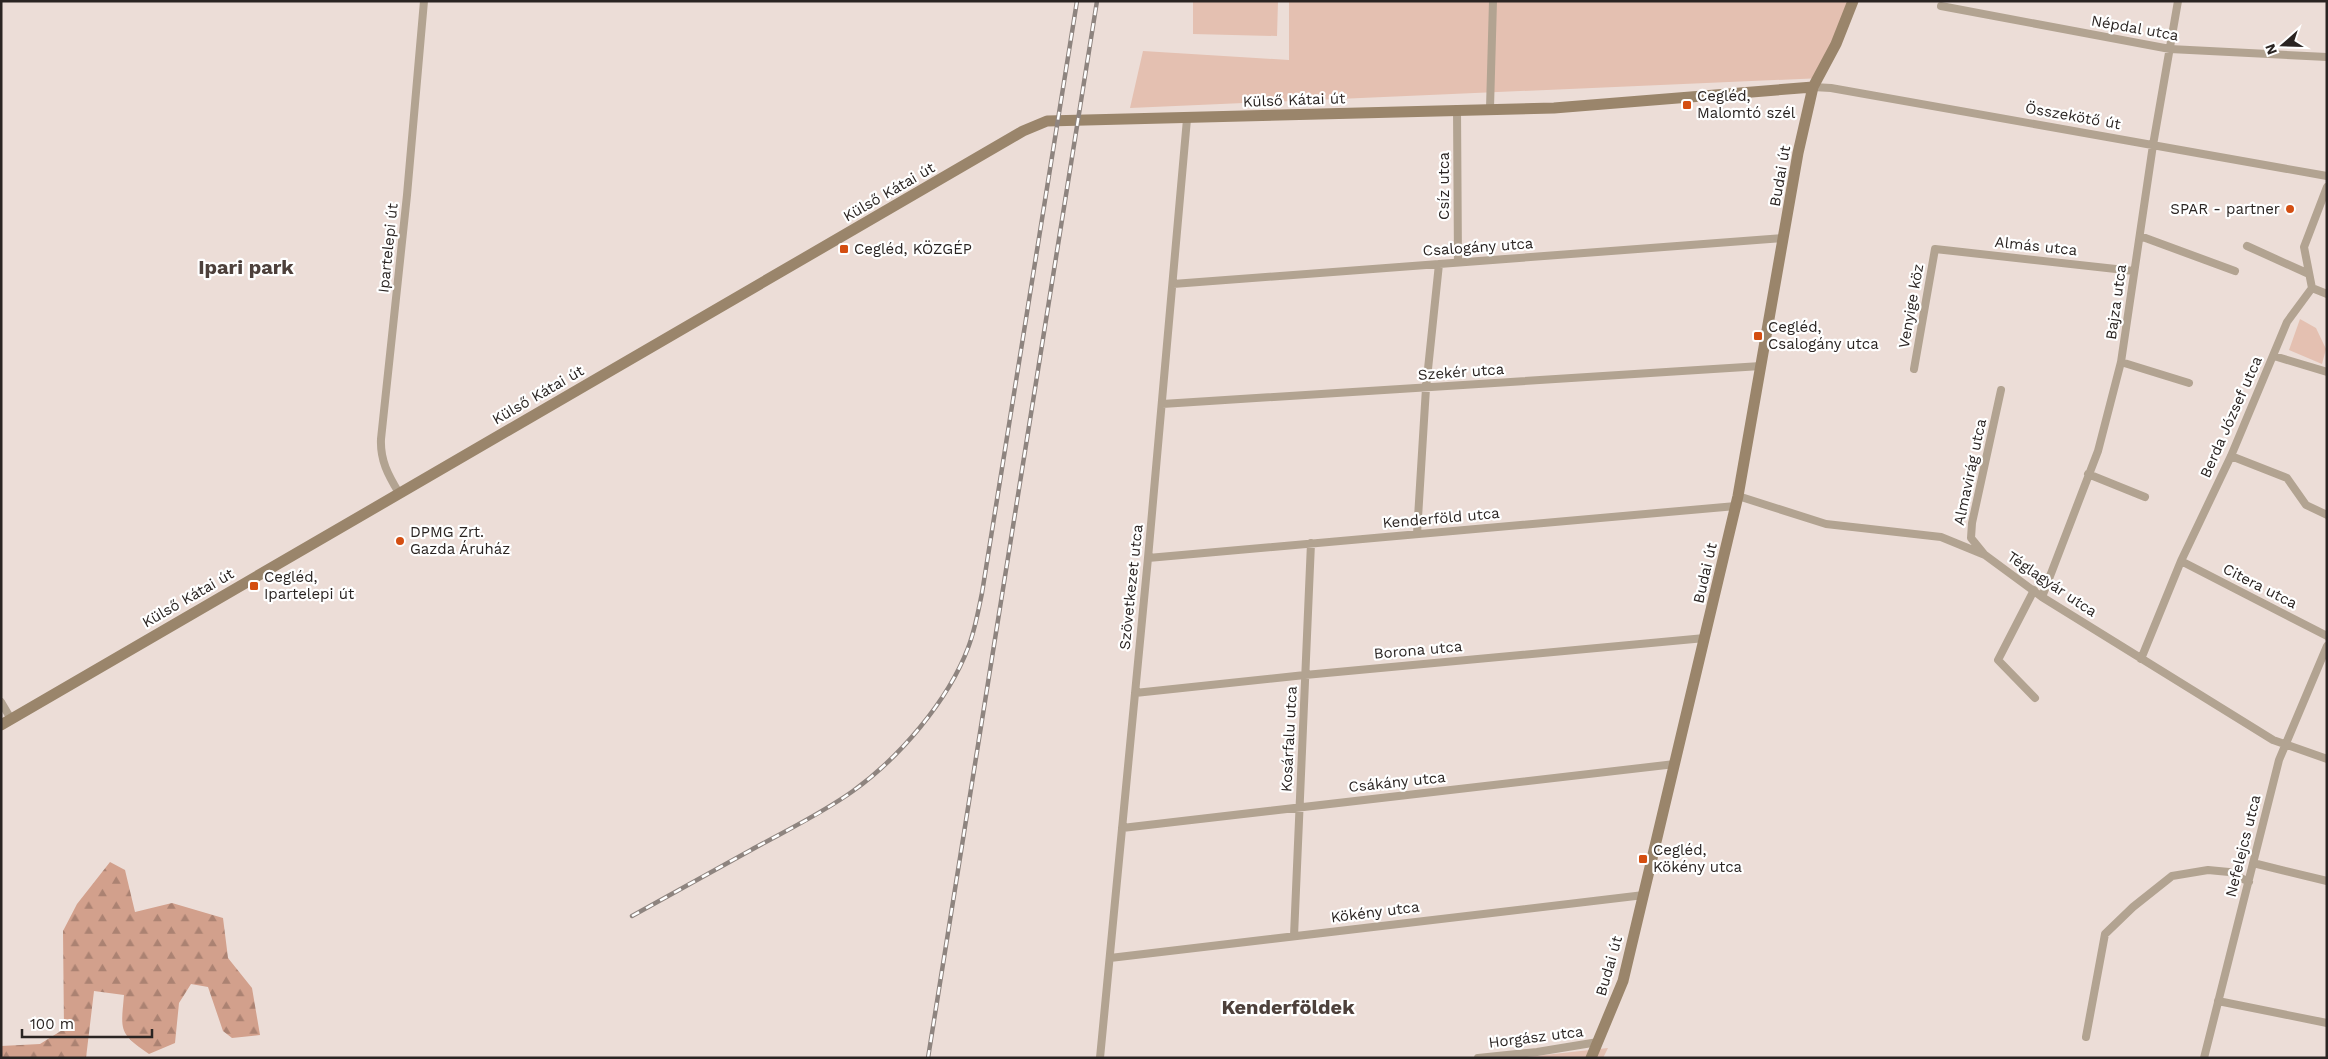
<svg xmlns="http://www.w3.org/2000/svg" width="2328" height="1059" viewBox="0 0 2328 1059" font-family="'Work Sans',sans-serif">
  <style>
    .green { fill: #e4c0b1 }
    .forest { fill: url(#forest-firs) }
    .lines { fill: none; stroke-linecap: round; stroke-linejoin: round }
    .street { stroke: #b2a391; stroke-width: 8 }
    .secondary { stroke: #9a856b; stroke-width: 11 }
    .rail-casing { stroke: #8e847f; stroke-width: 4.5 }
    .rail { stroke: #fff; stroke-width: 2.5; stroke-dasharray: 8; stroke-linecap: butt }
    .poi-dot { fill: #d44e11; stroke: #fff; stroke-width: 2 }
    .labels { text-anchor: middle; stroke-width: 4.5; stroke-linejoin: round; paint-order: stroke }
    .street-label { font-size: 15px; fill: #2a2422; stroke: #fff }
    .poi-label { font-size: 15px; fill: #2a2422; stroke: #fff; text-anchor: start }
    .district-label { font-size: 20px; font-weight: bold; fill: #4d403b; stroke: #fff }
  </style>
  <defs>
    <pattern id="forest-firs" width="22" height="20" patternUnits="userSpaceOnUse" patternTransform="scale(1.25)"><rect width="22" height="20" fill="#d2a08c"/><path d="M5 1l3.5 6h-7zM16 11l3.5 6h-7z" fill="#ab8272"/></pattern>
  </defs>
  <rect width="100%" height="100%" fill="#ecddd7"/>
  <path class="green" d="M1193,1H1278L1277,36L1193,34Z
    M1289,1H1856L1823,78L1130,108L1143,51L1289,60Z
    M2300,319L2316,328L2326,349L2322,364L2289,350Z
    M1608,1048L1603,1058H1517Z"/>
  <path class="forest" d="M110,862L125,870L135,912L172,903L223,918L228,958L252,988L260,1035L232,1038L223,1031L208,987L191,984L179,1003L175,1043L149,1054C118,1033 121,1030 124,995L94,991L86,1058H1V1046L40,1044L64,1029L63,931L77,904Z"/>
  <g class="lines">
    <path class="street" d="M1941,6L2170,49L2327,57
      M1813,87L1831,88L2327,176
      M1490,108L1493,1
      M1457,109L1458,262
      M2140,236L2235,271
      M2247,246L2309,274
      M1173,284L1784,238
      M2312,288L2327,294
      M2274,356L2327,372
      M2121,362L2189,383
      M1914,369L1935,249L2134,271
      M1162,404L1761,366
      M2231,456L2287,478L2306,505L2327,515
      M2088,474L2145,497
      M399,493C388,475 380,460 381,439L407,195L424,1
      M1738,496L1826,524L1941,537L1985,555L2042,597L2273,740L2327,759
      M1417,534L1426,388L1439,264
      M1984,554L1971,538L1972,523L2001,390
      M1148,558L1736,506
      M2181,561L2327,636
      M2034,590L1998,660L2035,698
      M2042,597L2098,451L2121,362L2153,145L2178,1
      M2141,659L2181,561L2231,456L2287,322L2312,288L2304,247L2327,187
      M1135,693L1305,675L1705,638
      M1,702L11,719
      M1122,828L1675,764
      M2253,863L2327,881
      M1294,936L1311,543
      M1110,958L1644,895
      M2218,1001L2327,1023
      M2086,1037L2105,934L2133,907L2172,876L2208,870L2229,872L2249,882
      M1100,1058L1148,558L1187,119
      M1478,1058L1537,1052L1598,1042
      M2204,1058L2279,760L2327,646"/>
    <path class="secondary" d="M1,725L1023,131L1047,121L1554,108L1813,87
      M1591,1058L1623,981L1738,496L1798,153L1813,87L1836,44L1853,1"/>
    <g class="rail-casing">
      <path id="rail" d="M632,916C672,894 711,872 751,850C785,831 821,814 853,791C899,758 948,701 968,648C975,630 978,612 982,593L1077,1
        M928,1058L1097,1"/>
    </g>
    <use href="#rail" class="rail"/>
  </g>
  <g class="poi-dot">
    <rect x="1682" y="100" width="10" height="10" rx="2.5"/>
    <circle cx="2290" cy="209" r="5"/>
    <rect x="839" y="244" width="10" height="10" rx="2.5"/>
    <rect x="1753" y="331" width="10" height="10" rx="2.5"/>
    <circle cx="400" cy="541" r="5"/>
    <rect x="249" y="581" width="10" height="10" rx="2.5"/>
    <rect x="1638" y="854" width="10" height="10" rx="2.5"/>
  </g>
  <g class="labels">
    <g class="street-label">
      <text transform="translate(2135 28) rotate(10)" y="5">Népdal utca</text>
      <text transform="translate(1294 100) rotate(-2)" y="5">Külső Kátai út</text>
      <text transform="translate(2073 116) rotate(10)" y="5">Összekötő út</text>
      <text transform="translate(1780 176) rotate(-80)" y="5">Budai út</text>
      <text transform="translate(1444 186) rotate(-90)" y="5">Csíz utca</text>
      <text transform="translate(889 192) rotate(-30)" y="5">Külső Kátai út</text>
      <text transform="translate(2036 246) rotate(6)" y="5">Almás utca</text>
      <text transform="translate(1478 247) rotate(-4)" y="5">Csalogány utca</text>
      <text transform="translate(388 248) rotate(-84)" y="5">Ipartelepi út</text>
      <text transform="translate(2116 302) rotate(-82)" y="5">Bajza utca</text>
      <text transform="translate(1911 306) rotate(-80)" y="5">Venyige köz</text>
      <text transform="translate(1461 372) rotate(-4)" y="5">Szekér utca</text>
      <text transform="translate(538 395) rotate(-30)" y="5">Külső Kátai út</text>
      <text transform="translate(2231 417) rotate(-66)" y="5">Berda József utca</text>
      <text transform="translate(1970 472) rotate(-78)" y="5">Almavirág utca</text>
      <text transform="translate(1441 518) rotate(-5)" y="5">Kenderföld utca</text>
      <text transform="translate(1705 573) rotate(-77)" y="5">Budai út</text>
      <text transform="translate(2052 584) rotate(34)" y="5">Téglagyár utca</text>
      <text transform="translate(2260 586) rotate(27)" y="5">Citera utca</text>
      <text transform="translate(1131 587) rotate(-84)" y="5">Szövetkezet utca</text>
      <text transform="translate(188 598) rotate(-30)" y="5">Külső Kátai út</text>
      <text transform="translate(1418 650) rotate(-5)" y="5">Borona utca</text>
      <text transform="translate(1289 739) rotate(-87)" y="5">Kosárfalu utca</text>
      <text transform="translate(1397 782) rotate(-6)" y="5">Csákány utca</text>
      <text transform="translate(2243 846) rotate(-76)" y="5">Nefelejcs utca</text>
      <text transform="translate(1375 912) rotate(-7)" y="5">Kökény utca</text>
      <text transform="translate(1609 966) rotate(-74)" y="5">Budai út</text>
      <text transform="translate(1536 1037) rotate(-7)" y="5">Horgász utca</text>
    </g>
    <g class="poi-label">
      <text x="1697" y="101">Cegléd,<tspan x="1697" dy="17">Malomtó szél</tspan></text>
      <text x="2280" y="214" text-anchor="end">SPAR - partner</text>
      <text x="854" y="254">Cegléd, KÖZGÉP</text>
      <text x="1768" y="332">Cegléd,<tspan x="1768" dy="17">Csalogány utca</tspan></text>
      <text x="410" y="537">DPMG Zrt.<tspan x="410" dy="17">Gazda Áruház</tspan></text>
      <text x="264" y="582">Cegléd,<tspan x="264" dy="17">Ipartelepi út</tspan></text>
      <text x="1653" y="855">Cegléd,<tspan x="1653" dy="17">Kökény utca</tspan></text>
    </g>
    <g class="district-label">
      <text x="246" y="274">Ipari park</text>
      <text x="1288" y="1014">Kenderföldek</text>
    </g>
  </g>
  <rect width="2328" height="1059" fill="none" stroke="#2a2422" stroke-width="5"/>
  <g transform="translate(2283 45) rotate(250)" stroke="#ffffff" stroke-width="4" paint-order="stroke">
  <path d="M0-4L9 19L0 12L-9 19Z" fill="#2a2422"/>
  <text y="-8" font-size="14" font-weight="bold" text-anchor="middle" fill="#2a2422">N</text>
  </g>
  <path d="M22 1029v8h130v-8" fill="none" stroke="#2a2422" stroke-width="2.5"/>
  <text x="30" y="1029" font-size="15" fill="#2a2422" stroke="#ffffff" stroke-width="4" paint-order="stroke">100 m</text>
</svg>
